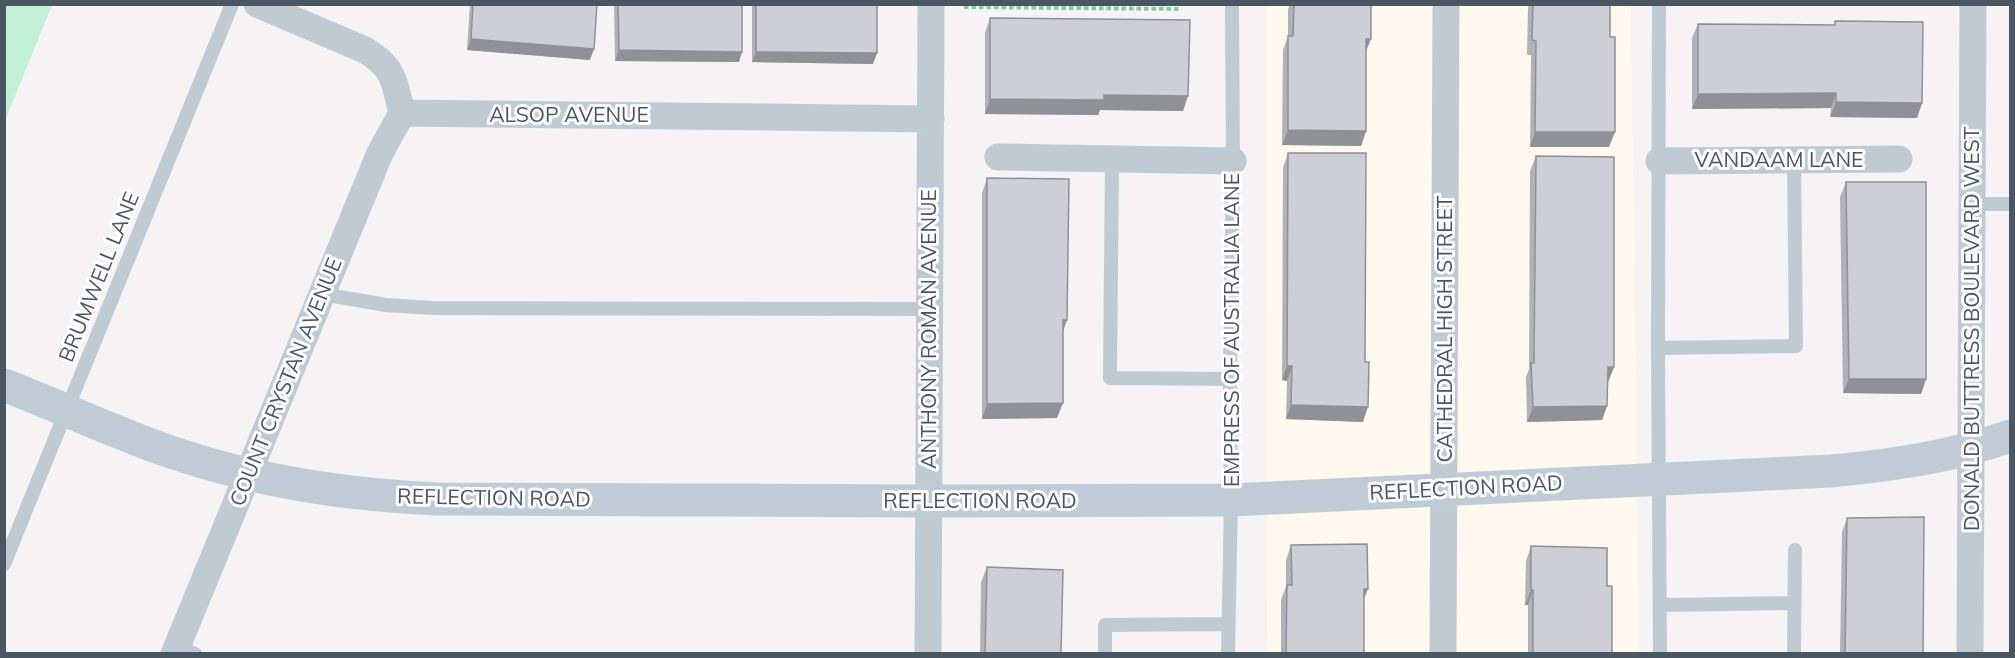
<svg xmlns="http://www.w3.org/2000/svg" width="2015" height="658" viewBox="0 0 2015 658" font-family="Mulish,sans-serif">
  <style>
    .commercial { fill: #fdf9ef }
    .green { fill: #c3f1d5 }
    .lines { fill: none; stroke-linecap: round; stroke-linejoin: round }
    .path { stroke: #7ad0a6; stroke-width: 4; stroke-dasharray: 4.5 3; stroke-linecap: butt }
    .lane { stroke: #c1cad2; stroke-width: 14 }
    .street { stroke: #c1cad2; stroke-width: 27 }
    .secondary { stroke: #c1cbd6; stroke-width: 33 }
    .wall { fill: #b0b2b7 }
    .shaded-wall { fill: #909195 }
    .building { fill: #cdcfd5; stroke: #909195; stroke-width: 1.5 }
    .labels { text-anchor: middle; stroke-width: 6; stroke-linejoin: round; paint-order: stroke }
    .street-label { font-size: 21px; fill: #4a5661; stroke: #fff }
  </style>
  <rect width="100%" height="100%" fill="#f5f3f3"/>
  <path class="commercial" d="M1266,5H1631L1639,653H1267Z"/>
  <path class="green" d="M5,4L52,5L5,121L4,5Z"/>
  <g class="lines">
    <path class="path" d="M964,7L1180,9"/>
    <path class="lane" d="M1659,4L1658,348L1660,654
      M1112,159L1110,378L1230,379
      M1972,204H2010
      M322,294L386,305L432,308L929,309
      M1658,348L1796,346L1794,160
      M4,564L232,4
      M1661,605L1794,603
      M178,646L195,654
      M1105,654V625L1228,624
      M1228,654L1231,500L1230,379L1233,161L1232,4
      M1794,654L1795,550"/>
    <path class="street" d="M257,4L365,50C395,68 394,81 402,113
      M402,113L931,119
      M998,157L1233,161
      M1659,161L1899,159
      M174,654L380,153L402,113
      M928,654L931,4
      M1443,654L1446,4
      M1970,654L1973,4"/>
    <path class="secondary" d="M4,385C58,406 111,431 165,450C253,481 345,495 438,499L928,501L1231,500L1831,471C1893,465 1951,457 2010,436"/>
  </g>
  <path class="wall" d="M470,4H597L590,60L467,50Z
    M614,4H742L739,62L615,61Z
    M752,4H877L873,64L752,62Z
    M1290,4H1371L1366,52V131L1361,146L1282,145L1283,50L1288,36V9Z
    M1529,4H1610L1609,147H1530L1531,55H1527L1528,9Z
    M990,18L1183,111L1100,110L1098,115L985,114V33Z
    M1835,21L1922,103L1917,118L1830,117L1831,108L1692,109V38L1698,24L1834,25Z
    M1288,153L1363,422L1286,419L1287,381L1282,380L1283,168Z
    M1536,156L1614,367L1608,382L1607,406L1602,420L1527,422L1526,377L1529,369L1530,171Z
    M987,178L1063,332L1057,418L982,419V193Z
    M1846,182L1926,379L1921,394L1843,393L1840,197Z
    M1847,518L1923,654H1840L1842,532Z
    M1291,545L1364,654H1281V600L1286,586V560Z
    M1531,546L1612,654H1528V605H1525L1526,561Z
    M987,567L1061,653L1067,654H980L981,582Z"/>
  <path class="shaded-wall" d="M471,39L594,49L590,60L467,50Z
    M1366,39H1371L1365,54Z
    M619,50L742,52L739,62L615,61Z
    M756,52L877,53L873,64L752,62Z
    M1836,93L1831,108L1692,109L1698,94Z
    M1104,95L1188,96L1183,111L1100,110L1098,115L985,114L990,99Z
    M1836,102L1922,103L1917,118L1830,117Z
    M1288,130L1366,131L1361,146L1282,145Z
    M1535,132H1615L1609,147H1530Z
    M1063,320H1067L1062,334Z
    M1287,366H1292L1287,381L1282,380Z
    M1608,367H1614L1608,382L1603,381Z
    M1849,379H1926L1921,394L1843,393Z
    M1063,403L1057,418L982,419L987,404Z
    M1291,405L1368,407L1363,422L1286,419Z
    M1607,406L1602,420L1527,422L1533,407Z
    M1364,589H1368L1362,604Z
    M1531,590H1533L1528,605H1525Z"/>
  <path class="building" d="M473,4H597L594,49L471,39Z
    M618,4H742V52L619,50Z
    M756,4H877V53L756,52Z
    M1294,4H1371V39H1366V131L1288,130V36H1293Z
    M1533,4H1610V37H1615V132H1535L1536,41L1532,40Z
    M990,18L1190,20L1188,96L1104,95V100L990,99Z
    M1835,21L1923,22L1922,103L1836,102V93L1698,94V24L1835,25Z
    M1288,153H1366L1365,362H1369L1368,407L1291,405L1292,366H1287Z
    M1536,156L1614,157V367H1608L1607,406L1533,407L1531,363H1534Z
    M987,178L1069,179L1067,320H1063V403L987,404Z
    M1846,182H1926V379H1849Z
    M1924,517L1923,654H1845L1847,518Z
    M1367,544L1368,589H1364V654H1286L1287,585H1292L1291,545Z
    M1531,546L1607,548V586H1612V654H1533V590H1531Z
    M987,567L1063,570L1061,653L1067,654H985Z"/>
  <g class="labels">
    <g class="street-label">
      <text x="569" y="122">ALSOP AVENUE</text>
      <text x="1779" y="167">VANDAAM LANE</text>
      <text transform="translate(99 277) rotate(-68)" y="7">BRUMWELL LANE</text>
      <text transform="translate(929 329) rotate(-90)" y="7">ANTHONY ROMAN AVENUE</text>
      <text transform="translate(1445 329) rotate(-90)" y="7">CATHEDRAL HIGH STREET</text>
      <text transform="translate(1972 329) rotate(-90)" y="7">DONALD BUTTRESS BOULEVARD WEST</text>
      <text transform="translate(1232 330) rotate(-90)" y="7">EMPRESS OF AUSTRALIA LANE</text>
      <text transform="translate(286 382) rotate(-68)" y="7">COUNT CRYSTAN AVENUE</text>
      <text transform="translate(1466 488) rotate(-3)" y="7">REFLECTION ROAD</text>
      <text transform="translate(494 498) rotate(1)" y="7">REFLECTION ROAD</text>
      <text x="980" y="508">REFLECTION ROAD</text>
    </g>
  </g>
  <rect width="2015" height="658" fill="none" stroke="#4a5661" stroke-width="12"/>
</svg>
